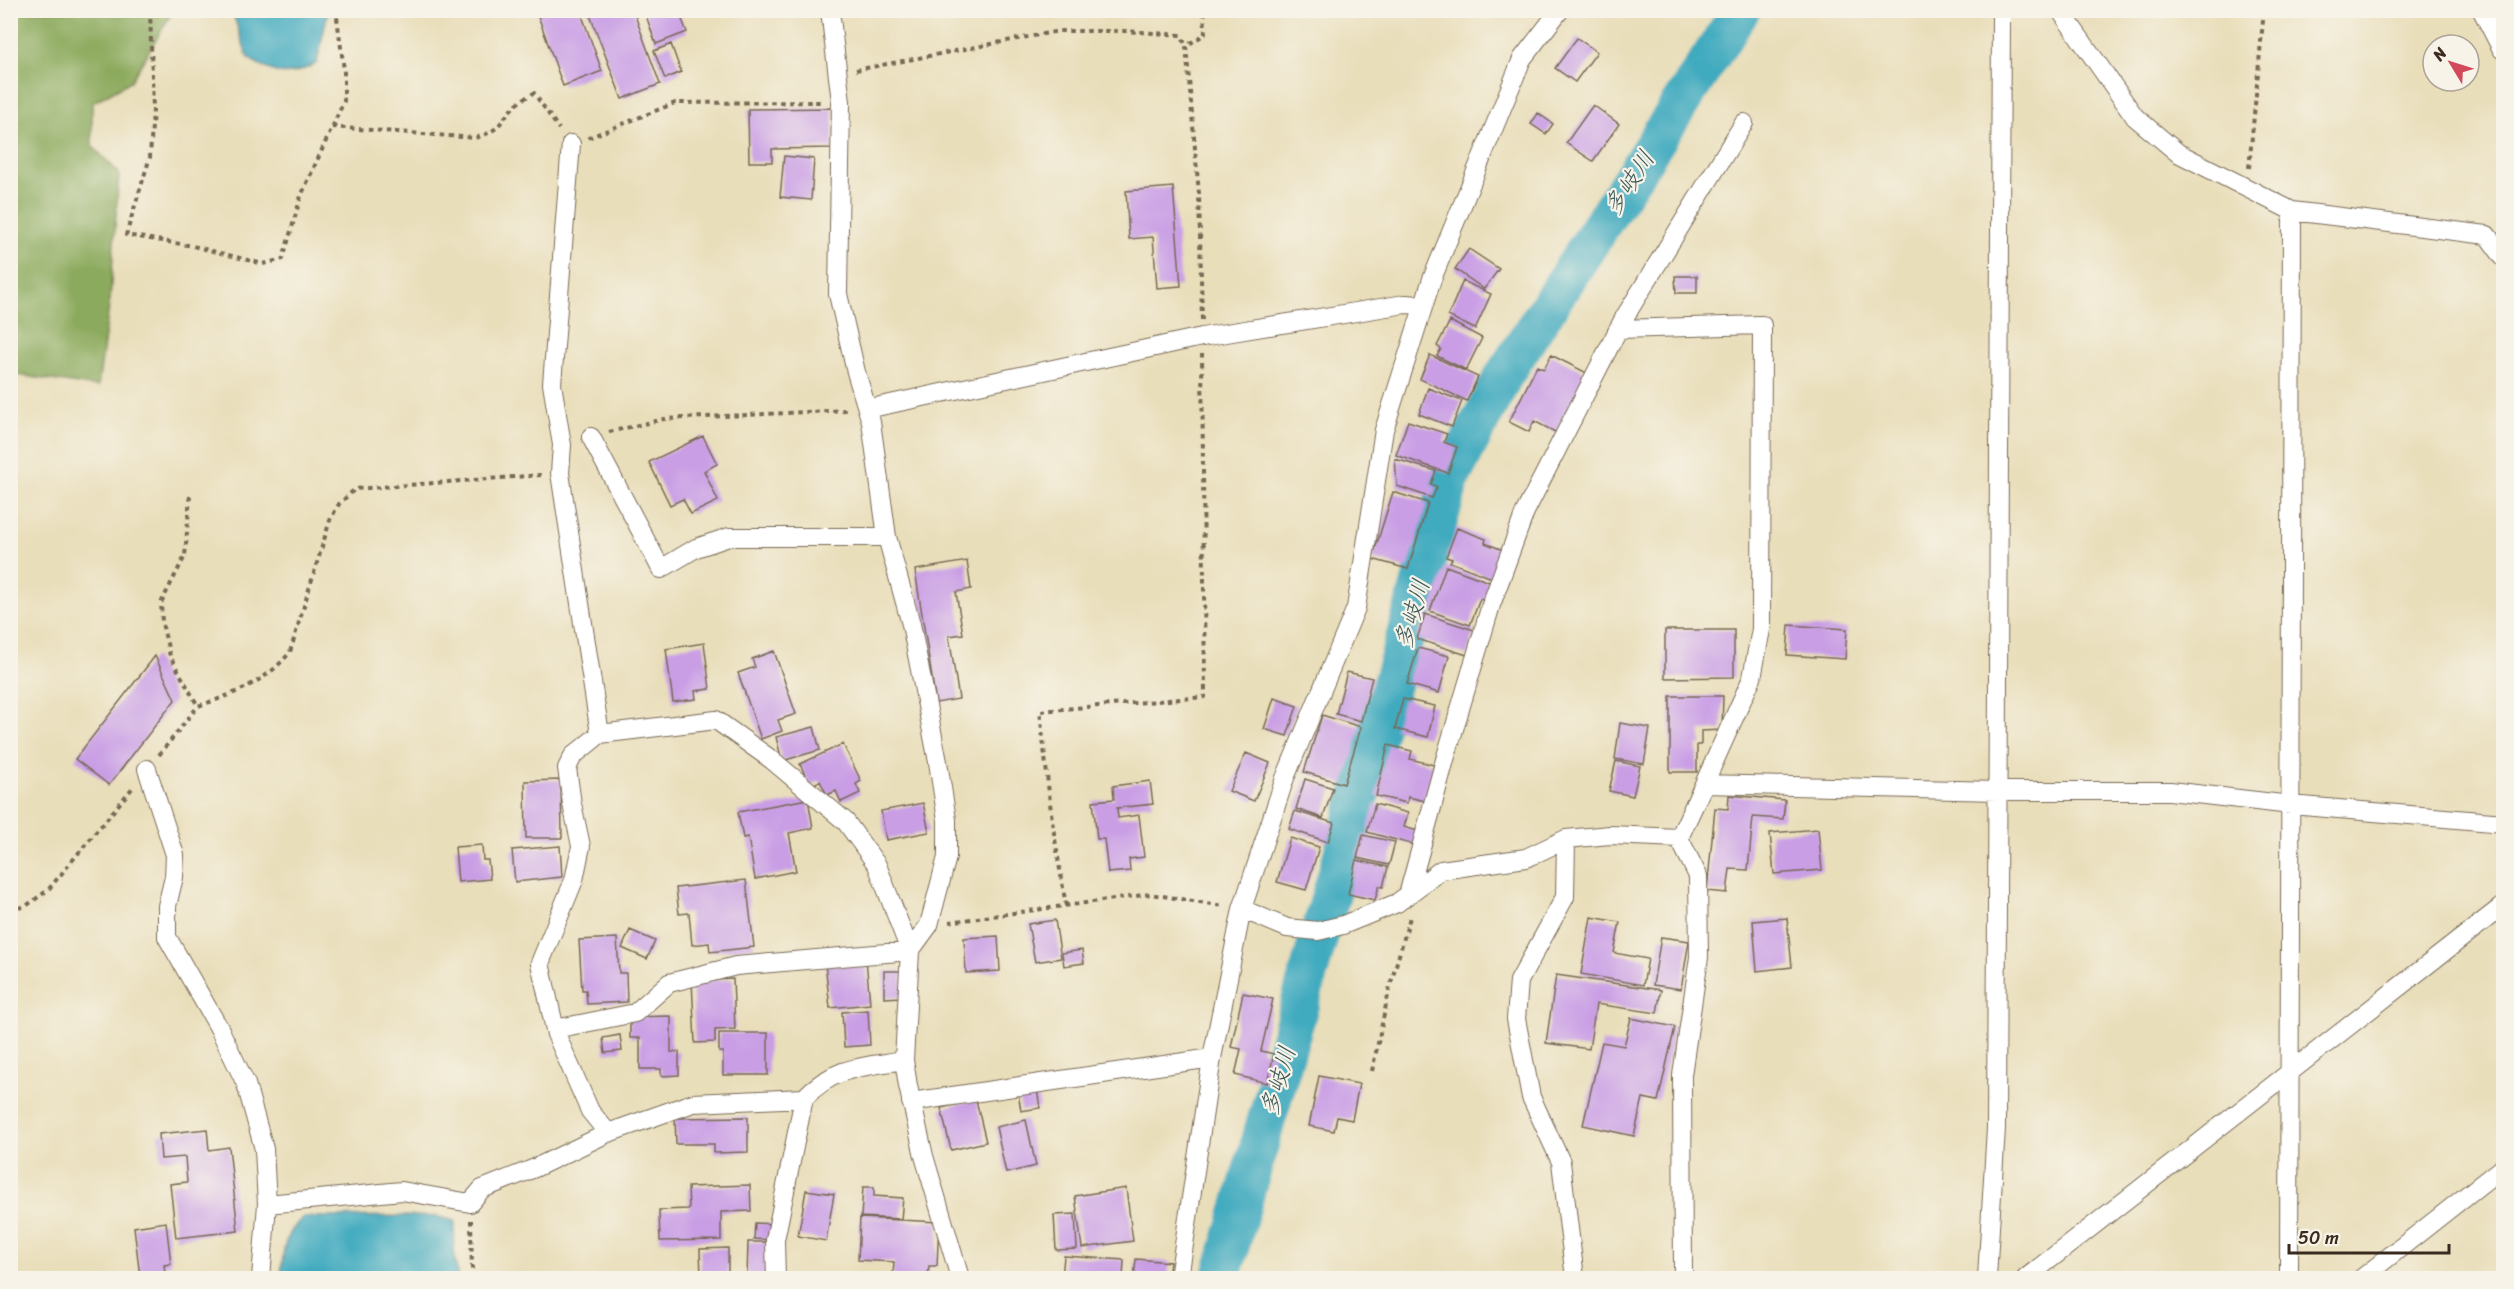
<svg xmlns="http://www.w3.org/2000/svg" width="2514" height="1289" viewBox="0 0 2514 1289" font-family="Sriracha,'Klee One',sans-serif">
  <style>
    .forest { fill: #8caa5d; stroke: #646a3e; stroke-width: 1.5 }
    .water { fill: #3faabf; stroke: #3d6a6e; stroke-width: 1.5 }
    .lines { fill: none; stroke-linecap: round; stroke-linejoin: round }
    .river { stroke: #3faabf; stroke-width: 39 }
    .building { fill: #c99ee5 }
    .minor-casing { stroke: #786955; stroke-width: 20 }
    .tertiary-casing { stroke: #786955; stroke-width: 26 }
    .path { stroke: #786955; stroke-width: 4; stroke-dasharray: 4.5 4.5; stroke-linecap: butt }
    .minor { stroke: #fff; stroke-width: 18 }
    .tertiary { stroke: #fff; stroke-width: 24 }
    .labels { text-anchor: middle; stroke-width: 4.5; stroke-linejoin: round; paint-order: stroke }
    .water-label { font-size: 24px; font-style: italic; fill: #3c5756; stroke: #f7f3e8 }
  </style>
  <rect width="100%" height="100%" fill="#f7f3e8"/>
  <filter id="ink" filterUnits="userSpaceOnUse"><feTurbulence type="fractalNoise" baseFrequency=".0167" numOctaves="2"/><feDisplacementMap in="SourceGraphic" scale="12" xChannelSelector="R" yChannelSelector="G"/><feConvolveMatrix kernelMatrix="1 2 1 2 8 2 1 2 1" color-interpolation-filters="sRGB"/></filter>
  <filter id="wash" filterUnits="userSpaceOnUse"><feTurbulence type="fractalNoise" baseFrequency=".008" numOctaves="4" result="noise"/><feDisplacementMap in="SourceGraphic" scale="24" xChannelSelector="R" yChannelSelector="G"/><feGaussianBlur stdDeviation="1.35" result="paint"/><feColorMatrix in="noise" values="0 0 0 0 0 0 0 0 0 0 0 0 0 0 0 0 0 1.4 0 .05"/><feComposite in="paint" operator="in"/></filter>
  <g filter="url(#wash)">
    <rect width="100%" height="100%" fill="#e9deba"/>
    <path class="forest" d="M10,11H173L131,81L92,103V146L119,173L110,299L98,387L11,374Z"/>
    <path class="water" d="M232,11H328L317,63C286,80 277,75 248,58Z
      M435,1216L455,1221L454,1250L458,1278H281C283,1251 282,1238 303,1217Z"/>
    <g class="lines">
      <path class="river" d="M1221,1278L1451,477L1504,375L1741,10"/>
    </g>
    <g id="blocks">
      <path class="building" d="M536,10H580L602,71L563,86Z
        M588,10H633L660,84L622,99Z
        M644,10H678L687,32L656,44Z
        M1577,38L1597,52L1575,82L1555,68Z
        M671,44L681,72L665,79L654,51Z
        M1593,105L1619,124L1593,161L1566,143Z
        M833,108V148L772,149V162H749L748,109Z
        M1538,113L1553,124L1546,134L1531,124Z
        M784,156L814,159L811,200L780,197Z
        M1173,187L1181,286L1157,288L1153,237L1129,239L1126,191Z
        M1469,249L1499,269L1484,289L1455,269Z
        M1675,276H1697V293H1676Z
        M1463,281L1491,294L1475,329L1448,316Z
        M1450,321L1482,338L1466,370L1437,356L1441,349L1437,346Z
        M1430,355L1478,377L1467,401L1420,379Z
        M1551,355L1587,373L1557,433L1534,421L1529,432L1509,422L1537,366L1544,369Z
        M1428,388L1462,401L1452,427L1419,414Z
        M1408,421L1447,434L1444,442L1457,447L1448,473L1396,455Z
        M703,436L717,464L704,471L718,501L691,514L683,499L670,505L649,462Z
        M1395,459L1436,471L1431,484L1437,487L1432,498L1397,486Z
        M1393,492L1428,503L1408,569L1372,559Z
        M1457,528L1486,539L1485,543L1503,550L1492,578L1450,562L1452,559L1446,557Z
        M967,561L971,589L956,592L963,634L949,636L959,699L936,703L915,570Z
        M1446,566L1492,583L1486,601L1480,599L1470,625L1430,611Z
        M1425,614L1474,630L1467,655L1417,639Z
        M1789,625L1847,629L1845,659L1787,655Z
        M1665,630H1734V677L1665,678Z
        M704,643L710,689L695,691L696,699L673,702L666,649Z
        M1418,648L1449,656L1439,693L1407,684Z
        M774,651L796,714L778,720L782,731L761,739L738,673L755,667L752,659Z
        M155,656L175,700L109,785L75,759Z
        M1347,672L1372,678L1361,721L1336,714Z
        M1670,696H1723L1722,730L1701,731V745H1697V772H1670Z
        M1274,698L1297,706L1287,736L1264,729Z
        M1403,699L1435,706L1428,737L1395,729Z
        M1322,715L1361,727L1344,784L1304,772Z
        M1620,723L1650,728L1644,764L1615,759Z
        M814,727L820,750L782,761L776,737Z
        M843,744L861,781L856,784L860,793L841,802L836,791L827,795L820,781L810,786L800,764Z
        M1388,745L1412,751L1410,759L1434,765L1425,801L1408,797L1407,803L1376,796Z
        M1246,753L1270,763L1254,801L1229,791Z
        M1616,761L1640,766L1633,796L1609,791Z
        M1305,779L1333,788L1323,818L1296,809Z
        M561,780L562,838H526L525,781Z
        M1150,781L1153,804L1117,808L1118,818L1139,815L1144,857L1129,859L1130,871L1108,873L1104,839H1097L1093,801L1114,799L1113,786Z
        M1729,795L1785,800L1783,819L1753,817L1748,870L1730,869L1727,893L1707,891L1715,808L1728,809Z
        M808,799L813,828L789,833L796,871L755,879L748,837L743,838L738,812Z
        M923,803L929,832L886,840L881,811Z
        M1375,804L1408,813L1404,827L1421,832L1418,846L1367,832Z
        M1295,811L1334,823L1328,842L1289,829Z
        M1818,829L1822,870L1774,874L1770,833Z
        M1363,835L1395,842L1389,865L1357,858Z
        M1290,838L1319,847L1306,890L1277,882Z
        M482,845L483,860H488L490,879L458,882L455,847Z
        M560,846L562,877L515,882L512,850Z
        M1356,860L1388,867L1383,887L1379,886L1375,900L1348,894Z
        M746,880L754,947L710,952L709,943L692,945L689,913L679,914L676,888Z
        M1591,917L1620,922L1614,953L1648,959L1643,985L1581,974Z
        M1787,918L1792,967L1757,971L1753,921Z
        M1055,920L1061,958L1035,962L1028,924Z
        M630,930L655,941L647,959L622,948Z
        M998,936L1000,971L966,973L964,938Z
        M1661,937L1689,941L1681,989L1653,985Z
        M617,938L619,973H626L627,1002L587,1004L586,990H582L579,940Z
        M1082,950L1084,963L1064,966L1062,953Z
        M866,959L870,1004L830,1008L825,963Z
        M884,971H902L903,997L884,998Z
        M1556,975L1661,990L1657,1013L1596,1004L1589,1049L1546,1043Z
        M733,979L735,1029L715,1030V1042L695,1043L692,981Z
        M1243,993L1273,999L1261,1051L1274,1054L1267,1083L1235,1075L1241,1049L1231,1047Z
        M868,1010L870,1045L844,1047L842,1012Z
        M671,1016V1052H679V1075L661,1076V1069H640V1038H630V1017Z
        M1631,1018L1675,1027L1658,1101L1643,1098L1634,1136L1583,1125L1602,1042L1624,1046Z
        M719,1033H768V1075H723V1052H719Z
        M620,1035L622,1051L605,1053L603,1038Z
        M1319,1076L1359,1084L1352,1120L1337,1117L1334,1131L1309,1126Z
        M1037,1089L1040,1108L1021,1111L1018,1092Z
        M976,1100L986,1142L951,1150L941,1108Z
        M748,1117V1152L714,1153V1144H676L675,1118Z
        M1026,1120L1036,1166L1006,1173L996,1127Z
        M207,1129L209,1150L229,1147L238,1231L176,1238L170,1184L187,1182L185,1157L161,1159L159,1134Z
        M750,1185L751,1211L721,1212V1240L660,1241L659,1210L689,1209L688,1187Z
        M863,1187H874V1196L903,1198L901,1219L861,1217Z
        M1126,1188L1133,1241L1082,1248L1075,1196Z
        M806,1190L834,1194L826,1241L798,1236Z
        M1075,1214L1077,1249L1056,1250L1054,1215Z
        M860,1218L939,1222L937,1266H929L928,1278H901L893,1275L894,1262L858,1260Z
        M166,1222L171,1264L164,1265L165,1273L140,1277L134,1227Z
        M755,1223L774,1224L773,1240L754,1239Z
        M748,1242H773L772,1278H747Z
        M728,1248V1278H701L700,1249Z
        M1064,1256L1124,1260L1123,1278H1062Z
        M1136,1259L1170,1262L1168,1278H1134Z"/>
    </g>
  </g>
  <g filter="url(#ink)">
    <use href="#blocks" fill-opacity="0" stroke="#786955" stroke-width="1.5"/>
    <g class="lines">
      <g class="minor-casing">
        <path id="minor" d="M2060,10L2135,117L2178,153L2292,211L2487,235L2504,258
          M571,144L552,384L562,445L560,473L600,734L716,720L772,760L846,822L877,865L910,951L904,1060L908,1086L924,1156L960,1278
          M1618,329L1762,325L1761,629L1752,678L1704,784
          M867,409L1202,337L1405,304L1423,305
          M591,437L661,569L696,548L729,537H887
          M600,734L573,756L567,768L572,804L581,846L574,880L540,963L556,1034L590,1111L608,1133
          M147,769L175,855L174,877L167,906V937L219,1028L246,1084L264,1149L267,1204
          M1679,838L1704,784L1998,791H2170L2291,805L2504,823
          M1679,838L1698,876L1699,957L1682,1075L1683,1278
          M1566,839L1565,897L1519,981L1516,1019L1531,1097L1561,1162L1575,1278
          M1408,895L1446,756L1491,605L1525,512L1624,318L1744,123
          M1242,909L1287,928L1318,931L1343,925L1397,903L1441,870L1526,858L1566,839L1610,835L1679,838
          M555,1029L635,1013L669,983L736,966L910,951L929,925L947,857V820L938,762L911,624L887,537L871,422L856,372L838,294L841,102L830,10
          M911,1102L1212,1058
          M261,1278L267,1204L402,1191L470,1203L482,1189L535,1168L608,1133L693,1103L804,1098
          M776,1278L775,1240L804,1098C835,1066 862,1067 904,1060
          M1179,1278L1212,1058L1242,909L1285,778L1356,608L1384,430L1432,279L1522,59L1560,10
          M1987,1278L1996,1128L2001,10
          M2026,1278L2504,905
          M2289,1278L2292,211
          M2362,1278L2504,1166"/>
      </g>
      <g class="tertiary-casing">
        <path id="tertiary" d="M2485,10L2504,47"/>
      </g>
      <path class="path" d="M150,10L153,110L150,157L126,235L193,246L263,264L283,259L301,196L344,101V70L336,10
        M856,70L1059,31H1126L1181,35L1186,46
        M332,127L475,138C504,130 499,119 518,103C522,99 529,96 534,93L559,129
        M588,138L675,103L823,102
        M2249,168L2264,10
        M1202,320L1199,194L1186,46L1205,34L1204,10
        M609,432L664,419L848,410
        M190,496L185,556L161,603L162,623L170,656L198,706C232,695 267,682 290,652L330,520L339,504L355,489L541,475
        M159,755L198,706
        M1066,906L1052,821L1040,711L1205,697L1202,354
        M10,910L26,906L48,890L134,786
        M949,922L1150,894L1224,906
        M1372,1071L1390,986L1410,917
        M471,1220L472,1271L475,1278"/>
      <use href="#minor" class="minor"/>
      <use href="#tertiary" class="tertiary"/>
    </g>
  </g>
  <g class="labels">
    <g class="water-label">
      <text transform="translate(1629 183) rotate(-57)" y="8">多岐川</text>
      <text transform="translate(1412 614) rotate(-74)" y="8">多岐川</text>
      <text transform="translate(1278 1081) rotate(-74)" y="8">多岐川</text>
    </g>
  </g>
  <rect width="2514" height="1289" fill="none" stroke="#f7f3e8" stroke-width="36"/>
  <g transform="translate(2451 63) rotate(308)"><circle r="28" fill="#f7f3e8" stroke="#aca397" stroke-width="1.5"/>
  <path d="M0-4.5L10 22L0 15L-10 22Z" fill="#d1495b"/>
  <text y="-9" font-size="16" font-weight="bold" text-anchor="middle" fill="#3b2a1e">N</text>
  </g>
  <path d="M2289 1244v9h160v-9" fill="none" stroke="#3b2a1e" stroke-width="3"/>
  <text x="2298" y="1244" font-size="18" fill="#3b2a1e" stroke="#f7f3e8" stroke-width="4.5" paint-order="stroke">50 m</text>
</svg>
